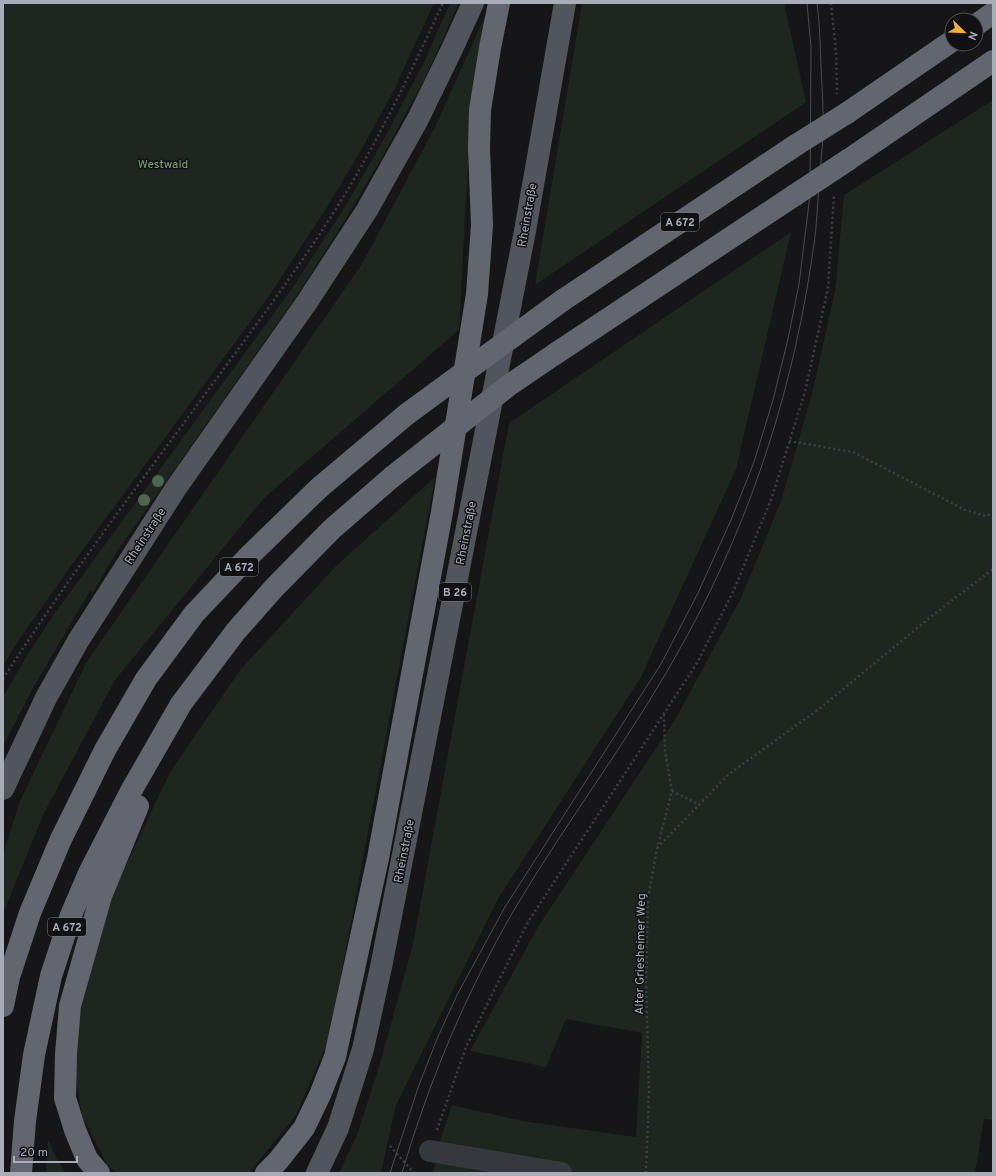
<svg xmlns="http://www.w3.org/2000/svg" width="996" height="1176" viewBox="0 0 996 1176" font-family="Overpass,sans-serif">
  <style>
    .green { fill: #1e261f }
    .lines { fill: none; stroke-linecap: round; stroke-linejoin: round }
    .path { stroke: #3d3f44; stroke-width: 2.5; stroke-dasharray: 2 3; stroke-linecap: butt }
    .minor { stroke: #37383d; stroke-width: 22 }
    .major { stroke: #53555c; stroke-width: 22 }
    .highway { stroke: #63666e; stroke-width: 22 }
    .tram { stroke: #4a4c52; stroke-width: 1 }
    .highway-bridge { stroke: #63666e; stroke-width: 22 }
    .tree { fill: #506452 }
    .labels { text-anchor: middle; stroke-width: 3; stroke-linejoin: round; paint-order: stroke }
    .shield { fill: #111113; stroke: #7b7e86; stroke-width: 1 }
    .shield-label { font-size: 11px; font-weight: bold; fill: #a8adb8 }
    .park-label { font-size: 12px; fill: #7fa381; stroke: #111113 }
    .street-label { font-size: 12px; fill: #a8adb8; stroke: #111113 }
  </style>
  <rect width="100%" height="100%" fill="#161618"/>
  <path class="green" d="M3,3H434L394,90L360,152L327,207L267,299L70,567L17,643L3,666Z
    M450,3H459L424,80L381,159L342,225L295,298L118,550L93,592L90,591L33,688L3,746V697L25,659L52,617L293,287L343,210L384,139L425,60Z
    M582,3H784L806,102L535,285Z
    M486,14L489,15L475,75L468,164L459,330L264,498L115,680L43,815L3,914V854L20,801L86,663L362,264L435,127Z
    M993,100V1120L984,1119L975,1173H583L438,1147L452,1105L522,1121L636,1137L642,1033L566,1019L546,1067L470,1051L538,927L676,718L741,598L781,501L812,394L835,291L844,195Z
    M791,232L736,469L641,677L498,899L396,1105L381,1173H339L357,1135L379,1067L413,944L509,423Z
    M435,477L329,1039L296,1115L249,1173H118L108,1166L82,1115L75,1074L78,1021L111,897L170,772L241,669L336,566Z
    M48,1140L58,1161L66,1173H46Z
    M437,1157L537,1173H433Z"/>
  <g class="lines">
    <path class="path" d="M831,3L836,51L837,94
      M789,441L853,452L965,510L986,516L993,513
      M3,679C70,574 146,475 220,374C258,322 297,270 332,215C375,148 409,76 443,3
      M672,791L700,805
      M657,848L729,774L819,709L933,615L993,569
      M437,1130L466,1047L528,922L697,663L734,590L772,497L805,392L828,288L834,195
      M390,1146L414,1173
      M646,1173L649,1092L646,982L648,898L657,849L672,791L665,751L664,715"/>
    <path class="minor" d="M430,1151L561,1173"/>
    <path class="major" d="M3,789L46,698L78,641L176,488L307,302L367,210L418,119L452,49L473,3
      M317,1173L338,1128L363,1049L381,967L525,231L565,3"/>
    <path class="highway" d="M976,25L993,13
      M847,113L952,41
      M848,160L993,61
      M563,300L796,145
      M555,354L795,195
      M3,1006L9,977L30,913L61,839L105,750L146,679L194,614L247,558L319,488L407,414
      M21,1173L25,1121L34,1055L51,976L71,915L89,873L131,791L181,704L236,631L274,588L332,529L392,477
      M99,1173L87,1159L75,1130L65,1098L66,1054L70,1006L101,896L138,806
      M266,1173L278,1161L304,1128L320,1095L335,1057L378,858L442,512L477,294L482,225L479,148L480,110L490,48L499,3"/>
    <path class="tram" d="M390,1173L419,1085L437,1039L457,995L505,907L661,664L698,593L731,520L754,462L773,400L788,339L799,284L810,195L811,47L807,3
      M402,1173C429,1081 466,993 514,910C569,817 636,731 687,636C754,513 795,382 814,244C817,225 817,206 819,187C820,170 822,153 823,136C824,113 822,90 821,66C820,45 820,24 817,3"/>
    <path class="highway-bridge" d="M796,145L847,113
      M795,195L848,160
      M407,414L563,300
      M392,477L508,386L555,354"/>
  </g>
  <g class="tree">
    <circle cx="158" cy="481" r="6"/>
    <circle cx="144" cy="500" r="6"/>
  </g>
  <g class="labels">
    <g class="shield">
      <rect x="661" y="213" width="38" height="18" rx="3"/>
      <rect x="220" y="558" width="38" height="18" rx="3"/>
      <rect x="439" y="583" width="32" height="18" rx="3"/>
      <rect x="48" y="918" width="38" height="18" rx="3"/>
    </g>
    <g class="shield-label">
      <text x="680" y="226">A 672</text>
      <text x="239" y="571">A 672</text>
      <text x="455" y="596">B 26</text>
      <text x="67" y="931">A 672</text>
    </g>
    <g class="park-label">
      <text x="163" y="168">Westwald</text>
    </g>
    <g class="street-label">
      <text transform="translate(527 215) rotate(-80)" y="4">Rheinstraße</text>
      <text transform="translate(466 533) rotate(-79)" y="4">Rheinstraße</text>
      <text transform="translate(145 536) rotate(-57)" y="4">Rheinstraße</text>
      <text transform="translate(404 851) rotate(-79)" y="4">Rheinstraße</text>
      <text transform="translate(640 954) rotate(-89)" y="4">Alter Griesheimer Weg</text>
    </g>
  </g>
  <rect width="996" height="1176" fill="none" stroke="#a8adb8" stroke-width="8"/>
  <g transform="translate(964 32) rotate(113)"><circle r="19" fill="#111113" stroke="#4d4f55"/>
  <path d="M0-3L7 15L0 10L-7 15Z" fill="#f2b134"/>
  <text y="-6" font-size="11" font-weight="bold" text-anchor="middle" fill="#a8adb8">N</text>
  </g>
  <path d="M14 1156v6h63v-6" fill="none" stroke="#a8adb8" stroke-width="2"/>
  <text x="20" y="1156" font-size="12" fill="#a8adb8" stroke="#111113" stroke-width="3" paint-order="stroke">20 m</text>
</svg>
